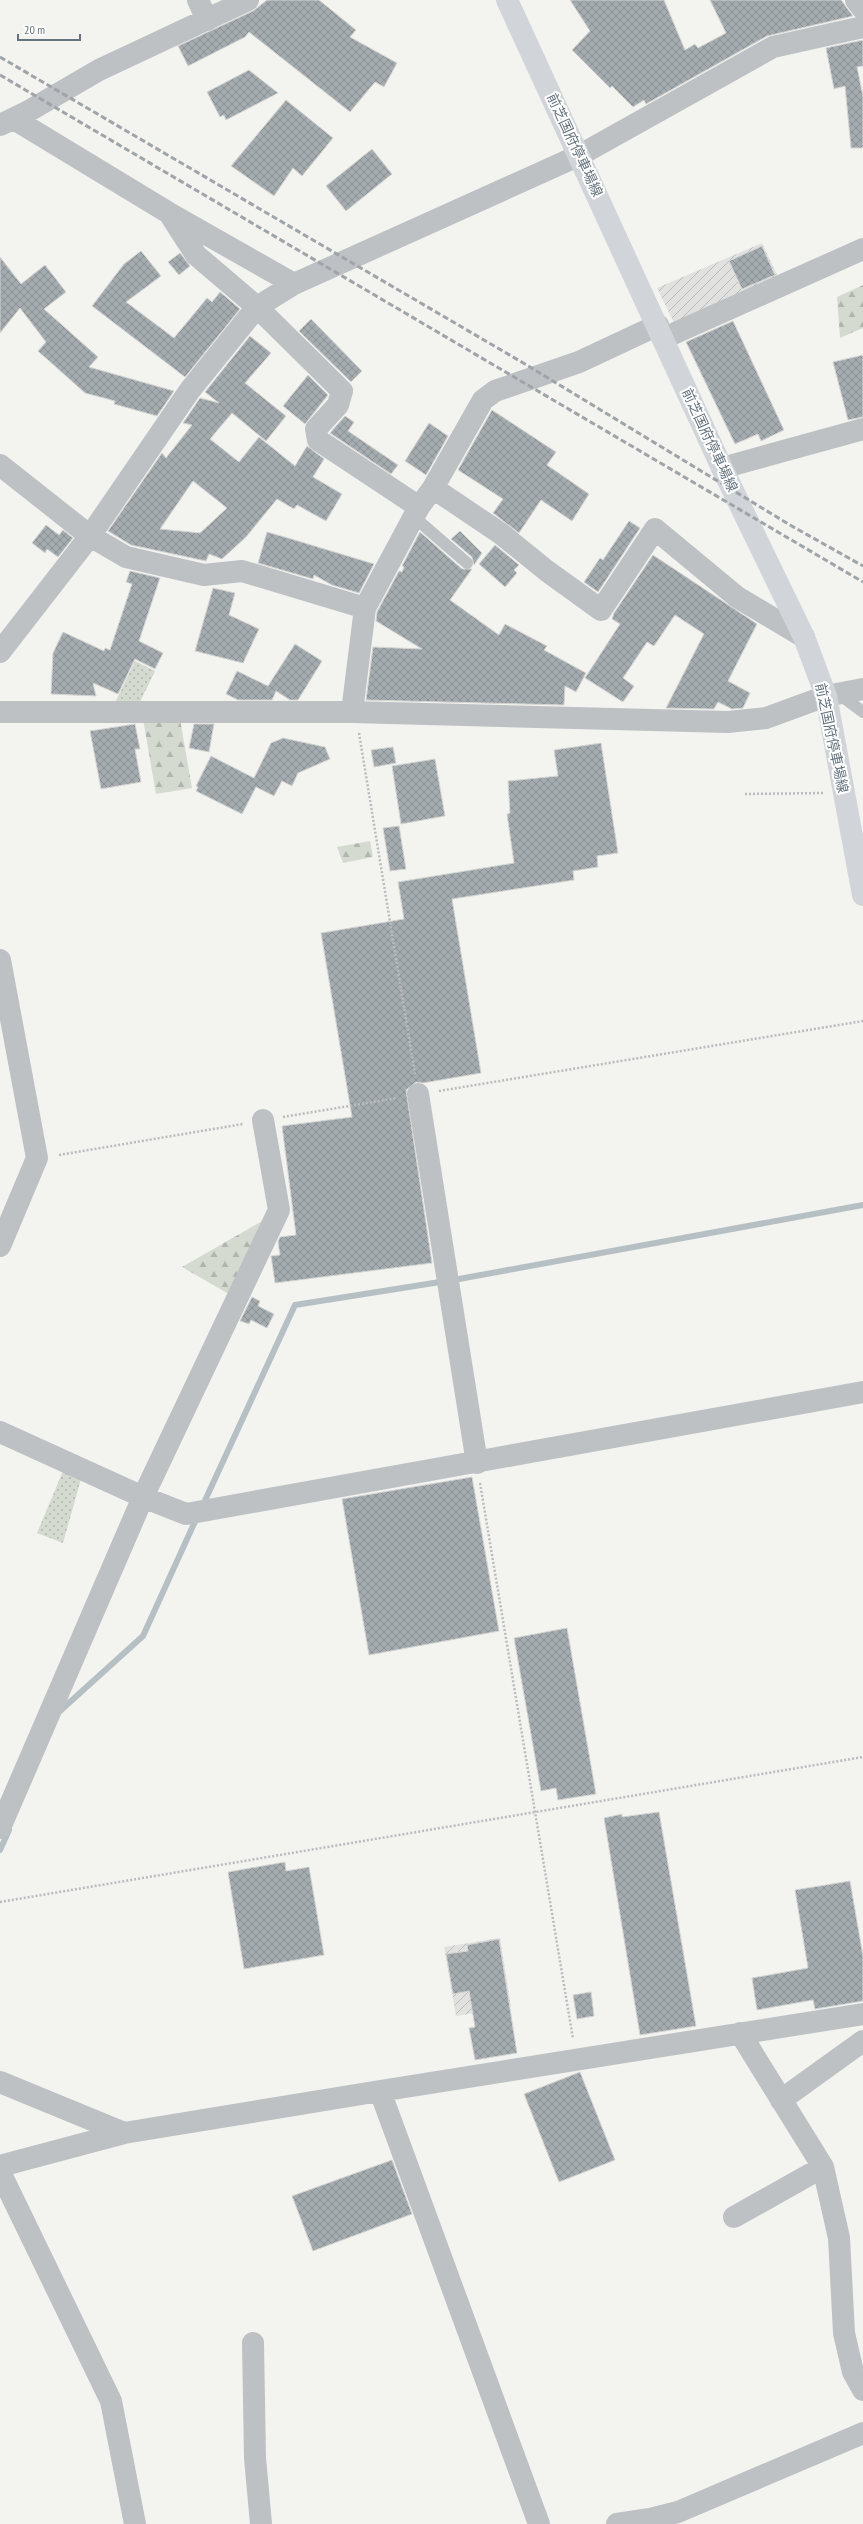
<svg xmlns="http://www.w3.org/2000/svg" width="863" height="2524" viewBox="0 0 863 2524" font-family="'PT Sans Narrow','Noto Sans JP',sans-serif">
  <style>
    .industrial { fill: url(#industrial-furrows) }
    .grass { fill: url(#grass-dots) }
    .forest { fill: url(#forest-firs) }
    .lines { fill: none; stroke-linecap: round; stroke-linejoin: round }
    .stream { stroke: #b6c0c4; stroke-width: 6 }
    .building { fill: url(#building-cross-hatch); stroke: #d5d5d3; fill-rule: evenodd }
    .path { stroke: #b9bbbd; stroke-width: 2.5; stroke-dasharray: 2 2; stroke-linecap: butt }
    .service { stroke: #bdc1c4; stroke-width: 12 }
    .minor { stroke: #bdc1c4; stroke-width: 22 }
    .secondary { stroke: #d1d5d9; stroke-width: 22 }
    .rail { stroke: #9fa4a9; stroke-width: 3; stroke-dasharray: 6 3; stroke-linecap: butt }
    .labels { text-anchor: middle; stroke-width: 4; stroke-linejoin: round; paint-order: stroke }
    .street-label { font-size: 14px; fill: #65737e; stroke: #fff }
  </style>
  <defs>
    <pattern id="industrial-furrows" width="10" height="10" patternUnits="userSpaceOnUse"><rect width="10" height="10" fill="#e1e2e0"/><path d="M-1 1l2-2M0 10L10 0M9 11l2-2" fill="none" stroke="#babcbb"/></pattern>
    <pattern id="grass-dots" width="8" height="8" patternUnits="userSpaceOnUse"><rect width="8" height="8" fill="#d5dad1"/><path d="M2 2h.1M6 6h.1" fill="none" stroke="#b0b5af" stroke-width="1.8" stroke-linecap="round"/></pattern>
    <pattern id="forest-firs" width="22" height="20" patternUnits="userSpaceOnUse"><rect width="22" height="20" fill="#d5dad1"/><path d="M5 1l3.5 6h-7zM16 11l3.5 6h-7z" fill="#b0b5af"/></pattern>
    <pattern id="building-cross-hatch" width="8" height="8" patternUnits="userSpaceOnUse"><rect width="8" height="8" fill="#a5acb0"/><path d="M0 0l8 8M0 8l8-8" fill="none" stroke="#8a9094"/></pattern>
  </defs>
  <rect width="100%" height="100%" fill="#f3f3f0"/>
  <path class="industrial" d="M762,243L780,281L676,327L657,288Z
    M500,1938L511,2007L456,2016L444,1947Z"/>
  <path class="grass" d="M135,661L155,671L137,708L113,707Z
    M63,1471L81,1479L63,1543L37,1533Z"/>
  <path class="forest" d="M863,285V328L840,338L837,297Z
    M143,719H180L192,788L156,794Z
    M370,841L373,857L343,863L337,847Z
    M271,1216L234,1297L182,1267Z"/>
  <g class="lines">
    <path class="stream" d="M202,1507L295,1305L459,1279L863,1205
      M60,1711L143,1636L197,1517
      M0,1850L9,1830"/>
  </g>
  <path class="building" d="M267,0H319L356,30L350,37L397,63L384,87L375,82L350,112L249,32L245,37L188,66L178,46L253,11Z
    M570,0H664L685,50L695,44L698,48L726,33L710,0H841L853,16L767,36L646,104L644,100L633,107L612,86L610,88L572,50L590,31Z
    M863,40V66L857,67L863,96V148H851L845,86L834,89L826,48Z
    M249,70L278,93L226,120L224,115L220,117L207,92Z
    M286,100L333,138L302,176L293,168L274,196L231,166Z
    M372,149L392,174L346,211L326,186Z
    M762,246L775,275L742,289L729,261Z
    M141,251L161,276L126,302L174,338L207,298L212,302L220,292L240,309L185,377L92,306L124,264Z
    M180,253L190,266L179,275L168,262Z
    M0,257L21,284L45,265L66,292L44,309L98,357L89,367L174,391L157,416L114,404L115,401L85,393L38,351L46,342L20,308L0,333Z
    M311,319L362,371L351,382L299,331Z
    M733,321L784,430L761,441L758,434L735,444L686,342Z
    M250,336L271,353L245,383L286,416L266,441L232,413L210,439L239,462L259,437L295,466L307,446L324,459L313,477L342,494L326,521L297,505L294,509L277,499L246,537L222,559L209,554L206,561L131,545L108,531L162,453L166,458L192,425L183,423L200,398L219,403L205,392ZM193,481L227,508L200,533L160,529Z
    M863,355V417L848,420L833,362Z
    M308,375L328,395L305,424L283,406Z
    M492,410L556,452L547,465L589,494L572,521L541,500L519,533L493,513L503,499L458,470Z
    M345,416L354,422L348,431L398,465L391,474L330,433Z
    M429,423L448,436L426,475L405,461Z
    M629,521L640,528L598,592L584,582L600,558L603,560Z
    M46,525L59,535L63,530L73,538L58,557L47,549L45,553L32,543Z
    M460,531L482,553L474,565L472,557L451,539Z
    M267,532L288,538L374,564L359,593L332,585L314,575L313,579L258,563Z
    M420,532L462,569H472L450,600L499,635L505,624L547,646L544,650L586,673L576,692L565,686L564,705L366,700L373,647L422,649L376,621L377,612L399,571L402,572L404,567L402,566Z
    M495,545L519,565L514,570L517,573L505,587L479,564Z
    M653,555L757,624L728,681L750,693L743,708L732,709L718,702L714,709L666,708L704,634L675,615L654,646L647,642L623,678L634,686L623,702L585,678L620,624L612,619L614,613Z
    M130,571L160,578L139,641L163,653L155,669L135,659L118,694L93,683L96,696L51,694L53,653L63,632L104,651L105,648L110,650L132,584L126,582Z
    M213,588L235,593L229,615L259,629L243,663L195,651Z
    M295,644L322,661L298,700H290L276,691L272,700H238L226,694L237,671L268,686Z
    M135,724L140,749H135L141,782L101,789L90,731Z
    M194,724H214L209,752L189,748Z
    M283,738L325,747L330,759L298,773L292,786L282,781L274,796L256,787L242,814L196,791L198,787L196,786L211,756L254,778L271,743Z
    M601,743L618,853L597,856L598,867L573,871L574,880L452,899L481,1073L423,1083L416,1082L406,1090L432,1263L275,1283L271,1256L280,1255L278,1242L280,1237L296,1235L282,1126L352,1117L321,933L404,919L398,882L514,863L507,814L510,813L508,781L558,776L554,750Z
    M393,747L396,763L374,767L371,750Z
    M435,759L445,816L401,824L392,766Z
    M399,826L406,869L390,871L383,828Z
    M252,1297L260,1301L258,1306L274,1314L267,1328L251,1320L249,1324L240,1321Z
    M472,1477L499,1631L369,1655L342,1499Z
    M567,1628L596,1794L558,1800L556,1788L541,1791L514,1638Z
    M659,1812L696,2026L640,2035L604,1818L622,1814V1817Z
    M285,1862L286,1871L309,1867L324,1955L244,1969L228,1872Z
    M850,1881L863,1956V2001L815,2009L813,2000L757,2010L752,1978L808,1968L795,1890Z
    M499,1939L517,2053L475,2060L469,2028L475,2027L469,1991L453,1994L446,1954L468,1951L467,1945Z
    M591,1992L594,2016L577,2019L573,1995Z
    M580,2072L615,2160L559,2182L524,2094Z
    M392,2160L412,2214L313,2251L292,2196Z"/>
  <g class="lines">
    <path class="path" d="M359,733L415,1074
      M745,794L823,793
      M439,1091L863,1021
      M283,1117L397,1098
      M59,1155L243,1124
      M480,1483L573,2039
      M0,1902L863,1757"/>
    <path class="service" d="M414,517L467,563
      M839,694L863,712"/>
    <path class="minor" d="M198,0L207,20
      M856,0L863,9
      M14,119L169,213L294,284
      M0,125L27,112L99,70L248,0
      M169,213L196,255L257,307L342,391L338,405L316,429L318,440L419,507
      M664,338L863,249
      M0,465L90,536L126,557L204,575L242,571L365,608
      M722,468L863,429
      M433,488L500,533L547,571L601,610L655,529L737,597L804,637
      M0,652L90,536L190,390L257,307L294,284L580,155L773,47L863,27
      M0,712H352L728,722L766,718L826,696L863,689
      M352,712L365,608L419,507L433,488L483,400L495,391L579,362L658,325
      M0,960L37,1158L0,1246
      M418,1094L477,1463
      M0,1432L143,1497L186,1514L863,1392
      M0,1828L143,1497L279,1210L263,1120
      M740,2033L823,2167L839,2238L844,2333L853,2372L863,2390
      M0,2082L124,2133L380,2091L539,2524
      M380,2091L863,2014
      M781,2100L863,2041
      M0,2166L124,2133
      M0,2172L111,2401L135,2524
      M734,2217L823,2167
      M253,2343L255,2458L261,2524
      M617,2524L650,2519L678,2512L863,2433"/>
    <path class="secondary" d="M507,0L722,468L804,637L826,696L863,895"/>
    <path class="rail" d="M0,57L525,364L790,525L863,566
      M0,75L863,582"/>
  </g>
  <g class="labels">
    <g class="street-label">
      <text transform="translate(575 145) rotate(65)" y="5">前芝国府停車場線</text>
      <text transform="translate(710 440) rotate(65)" y="5">前芝国府停車場線</text>
      <text transform="translate(832 738) rotate(78)" y="5">前芝国府停車場線</text>
    </g>
  </g>
  <path d="M18 34v6h62v-6" fill="none" stroke="#65737e" stroke-width="2"/>
  <text x="24" y="34" font-size="12" fill="#65737e" stroke="#ffffff" stroke-width="3" paint-order="stroke">20 m</text>
</svg>
